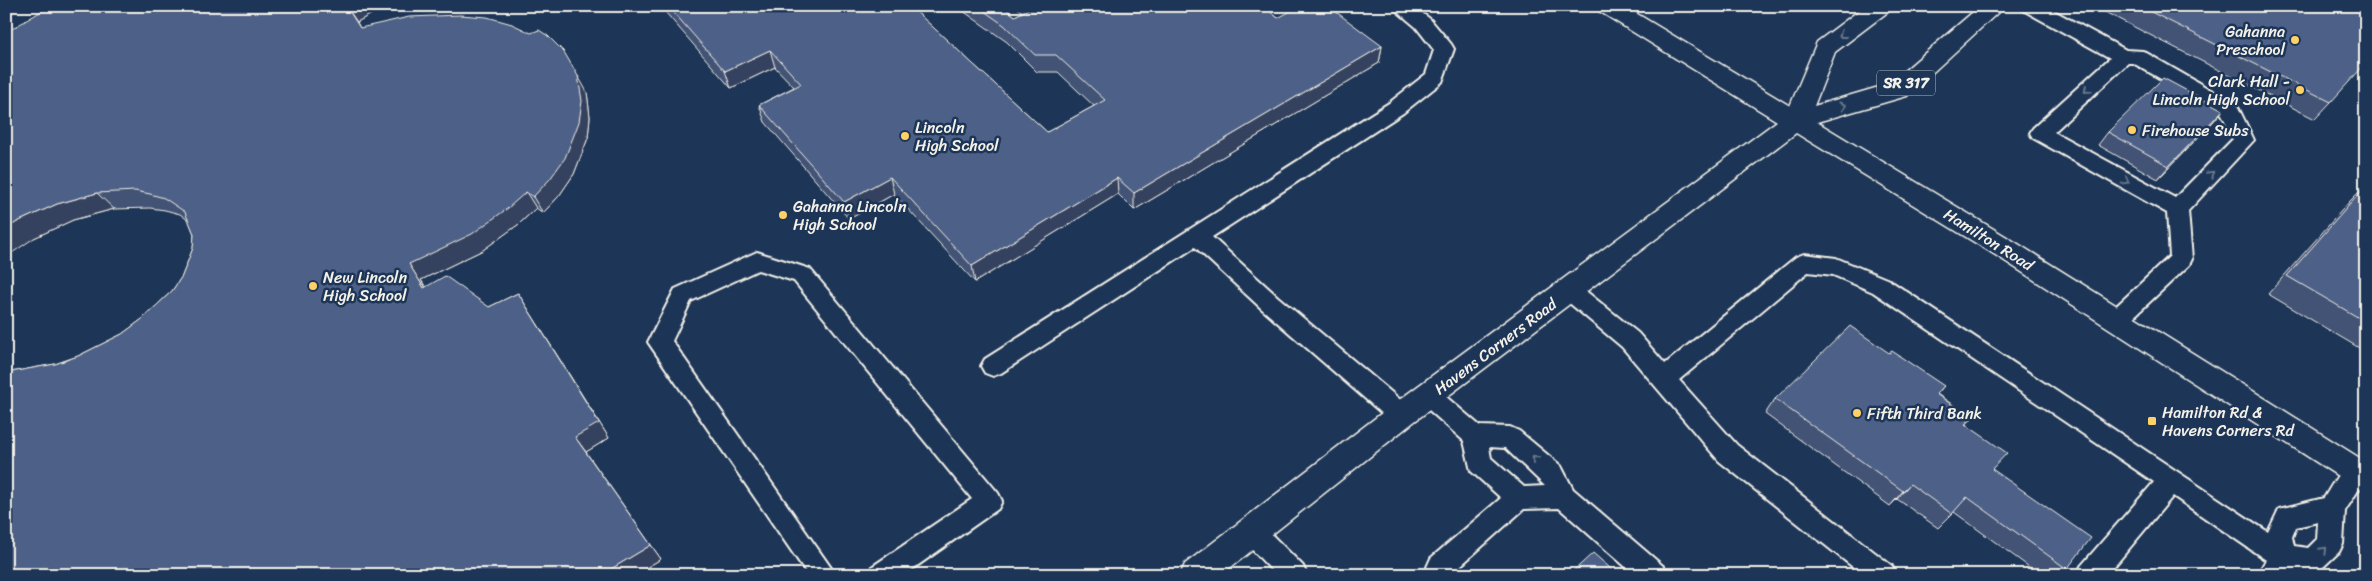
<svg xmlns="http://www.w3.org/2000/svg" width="2372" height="581" viewBox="0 0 2372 581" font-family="Sriracha,sans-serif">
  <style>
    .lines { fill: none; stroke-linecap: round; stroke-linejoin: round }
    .lane-casing { stroke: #f4f1e8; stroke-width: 4 }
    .primary-casing { stroke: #f4f1e8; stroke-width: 3 }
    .lane { fill: #1d3557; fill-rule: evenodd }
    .primary { fill: #1d3557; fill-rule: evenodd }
    .wall { fill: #425374; stroke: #f4f1e8 }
    .shaded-wall { fill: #36435e; stroke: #f4f1e8 }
    .building { fill: #4d6087; stroke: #f4f1e8 }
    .oneway { stroke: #68778a }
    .poi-dot { fill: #ffd166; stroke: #1d3557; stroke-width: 2 }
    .labels { text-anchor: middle; stroke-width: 5; stroke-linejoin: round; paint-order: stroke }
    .shield { fill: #1d3557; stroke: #b4b9bc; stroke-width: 1 }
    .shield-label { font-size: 15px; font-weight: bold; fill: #f4f1e8 }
    .poi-label { font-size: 16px; fill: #f4f1e8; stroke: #1d3557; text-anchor: start }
    .street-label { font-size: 16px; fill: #f4f1e8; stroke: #1d3557 }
  </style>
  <rect width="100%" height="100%" fill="#1d3557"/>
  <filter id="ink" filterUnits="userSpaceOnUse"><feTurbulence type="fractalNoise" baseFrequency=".02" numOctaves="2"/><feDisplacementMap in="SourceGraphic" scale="10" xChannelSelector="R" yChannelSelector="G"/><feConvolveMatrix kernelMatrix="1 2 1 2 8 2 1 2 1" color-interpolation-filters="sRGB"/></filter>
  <g filter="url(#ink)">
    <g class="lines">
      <g class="lane-casing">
        <path id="lane" d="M1391,6H1413L1430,19L1451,44L1454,49L1442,82L1403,113L1212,237L1278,297L1410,408L1413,415L1410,422L1401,425L1392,422L1262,309L1195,247L1001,373L993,376L985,373L981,366L985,359L1389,103L1426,74L1434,50L1416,27Z
          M2021,6H2045L2126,50L2143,51L2237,105L2254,140L2188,211L2192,259L2189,265L2125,325L2117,328L2109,325L2106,319L2109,313L2170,256L2167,213L2033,138L2030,133L2033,128L2110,58L2023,10ZM2128,63H2133L2222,114L2233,139L2175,198L2054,132Z
          M757,252L810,269L998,493L1002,501L998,509L904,575H869L873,566L972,499L794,281L758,270L691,301L672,341L836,575H808L648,342L675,289Z
          M1804,254L1836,258L1889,280L2268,532L2279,509L2324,498C2334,483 2344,457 2365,464L2366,478L2345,511L2343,544L2339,552L2320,570L2322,575H2257L2266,560L2173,496L2107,575H2077L2081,566L2154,482L1873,292L1833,275L1808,272L1679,380L1737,445L1892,566L1896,575H1863L1719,461L1622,347L1561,296L1558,290L1561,284L1569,281L1577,284L1638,333L1665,364L1796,257ZM2318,522L2317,539L2308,548L2294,546L2292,537L2296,527Z
          M1429,386L1437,389L1480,426L1510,427L1519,431L1561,466L1573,489L1663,566L1667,575H1635L1559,508L1524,509L1450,575H1430L1427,567L1431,558L1501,498L1471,471L1464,441L1421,403L1417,396L1421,389ZM1489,447L1505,448L1545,486L1524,487L1491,458Z
          M1252,520L1261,524L1303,566L1307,575H1276L1243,540L1239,532L1243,524Z"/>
      </g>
      <g class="primary-casing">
        <path id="primary" d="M1596,6H1624L1790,106L1817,42L1865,6H1892L1889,11L1835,52L1814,106L1889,84L1980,6H2005L1907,96L1817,122L2015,242L2366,462V491L2355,487L1997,256L1796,133L1411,424L1221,575H1180L1185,564L1391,406L1777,121L1599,11Z"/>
      </g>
      <use href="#lane" class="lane"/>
      <use href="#primary" class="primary"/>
    </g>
    <path class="wall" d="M50,6H386L357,22L360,28L587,92L590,117L588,138L574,174L559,196L543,213L536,208L519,224L483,250L421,280L426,287L489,307L518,293L609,438L586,452L661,559L634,575H6L11,372L55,364L78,356L122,334L141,320L172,291L182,276L193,248L194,234L189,221L180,214L165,210L150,208L114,209L73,220L34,238Z
      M660,6H923L914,10L1047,132L1094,106L1058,72H1037L1007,42L956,6H1002L1015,16L1022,12L1015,6H1263L1278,18L1382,46L1379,63L1134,210L1118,194L975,282L894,194L849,219L765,122L759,105L794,87L775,67L731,88Z
      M2093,6H2366L2331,102L2315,119Z
      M2223,110L2212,123L2158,179L2098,145L2108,132Z
      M2366,185V352L2268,294L2350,201Z
      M1944,386L1937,394L1972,418L1966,425L1992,469L2067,569L2060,575H2040L1954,512L1938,528L1897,499L1890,506L1765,414L1775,399Z"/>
    <path class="shaded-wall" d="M346,6H386L357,22Z
      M903,6H923L904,14Z
      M1382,46L1379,63L1134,210V193Z
      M770,50L775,67L731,88L725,71Z
      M578,76L587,92L590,117L588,138L574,174L559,196L543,213L533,197Z
      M2223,110L2212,123L2158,179L2169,166Z
      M890,177L894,194L849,219L844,202Z
      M1117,178L1118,194L975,282L972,266Z
      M526,192L536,208L519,224L483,250L421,280L436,304L424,288L409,264Z
      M97,193L114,209L73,220L34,238L6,257V229L17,222L57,204Z
      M518,293L609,438L586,452L575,437Z
      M1910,484L1897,499L1890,506L1903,491Z
      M651,545L661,559L634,575H601Z"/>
    <path class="building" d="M50,6H346L360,28L409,17L460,15L487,17L512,24L531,33L539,30L548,36L564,52L578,76L582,101L579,122L565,158L550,179L533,197L526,192L508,208L472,234L409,264L424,288L445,276L489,307L518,293L599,423L575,437L651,545L601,575H6V372H11L55,364L78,356L122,334L141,320L172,291L182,276L193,248L194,234L185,212L164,198L150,194L135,191L97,193L57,204L17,222L6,229V33L15,27Z
      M668,6H910L1047,132L1105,100L1056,55H1035L1004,25L977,6H1002L1015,16L1032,7L1031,6H1263L1278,18L1300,6H1328L1382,46L1134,193L1117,178L972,266L890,177L844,202L759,105L801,84L770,50L725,71Z
      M2139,6H2366V63L2331,102Z
      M2163,78L2223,110L2169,166L2108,132Z
      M2366,186V322L2287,276Z
      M1850,326L1889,353L1892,351L1944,386L1936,394L1972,418L1965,424L2007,453L1992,469L2091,538L2067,569L1967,497L1952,514L1910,484L1903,491L1775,399Z
      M1593,553L1618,575H1569Z"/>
    <defs><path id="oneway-chevron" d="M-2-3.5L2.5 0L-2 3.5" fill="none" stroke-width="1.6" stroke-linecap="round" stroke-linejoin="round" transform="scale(1.25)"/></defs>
    <g class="oneway">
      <use href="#oneway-chevron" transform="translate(1842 35) rotate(143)"/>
      <use href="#oneway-chevron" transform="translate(2087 90) rotate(138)"/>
      <use href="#oneway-chevron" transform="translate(1843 106) rotate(-16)"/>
      <use href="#oneway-chevron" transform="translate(2211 174) rotate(-46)"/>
      <use href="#oneway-chevron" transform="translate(2126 181) rotate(29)"/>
      <use href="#oneway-chevron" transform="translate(1535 459) rotate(-139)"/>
      <use href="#oneway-chevron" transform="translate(2324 550) rotate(-45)"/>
    </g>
  </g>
  <g class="poi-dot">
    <circle cx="2295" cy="40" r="5"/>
    <circle cx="2300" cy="90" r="5"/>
    <circle cx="2132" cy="130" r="5"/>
    <circle cx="905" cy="136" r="5"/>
    <circle cx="783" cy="215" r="5"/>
    <circle cx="313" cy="286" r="5"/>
    <circle cx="1857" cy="413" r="5"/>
    <rect x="2147" y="416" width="10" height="10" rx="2.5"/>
  </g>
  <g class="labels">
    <rect class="shield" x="1877" y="70.5" width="58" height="25" rx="4"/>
    <g class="shield-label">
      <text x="1906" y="88">SR 317</text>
    </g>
    <g class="poi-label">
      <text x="2285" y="37" text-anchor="end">Gahanna<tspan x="2285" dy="18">Preschool</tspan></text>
      <text x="2290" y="87" text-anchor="end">Clark Hall -<tspan x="2290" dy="18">Lincoln High School</tspan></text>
      <text x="915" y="133">Lincoln<tspan x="915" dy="18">High School</tspan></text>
      <text x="2142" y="136">Firehouse Subs</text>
      <text x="793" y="212">Gahanna Lincoln<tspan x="793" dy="18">High School</tspan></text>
      <text x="323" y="283">New Lincoln<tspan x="323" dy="18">High School</tspan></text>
      <text x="2162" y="418">Hamilton Rd &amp;<tspan x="2162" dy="18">Havens Corners Rd</tspan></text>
      <text x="1867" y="419">Fifth Third Bank</text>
    </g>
    <g class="street-label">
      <text transform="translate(1989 239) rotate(32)" y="6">Hamilton Road</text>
      <text transform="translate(1495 346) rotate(-37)" y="6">Havens Corners Road</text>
    </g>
  </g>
  <rect width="2372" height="581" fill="none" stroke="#1d3557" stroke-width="25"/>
  <rect x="12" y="12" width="2347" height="556" fill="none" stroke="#f4f1e8" stroke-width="2" filter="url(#ink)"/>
</svg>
